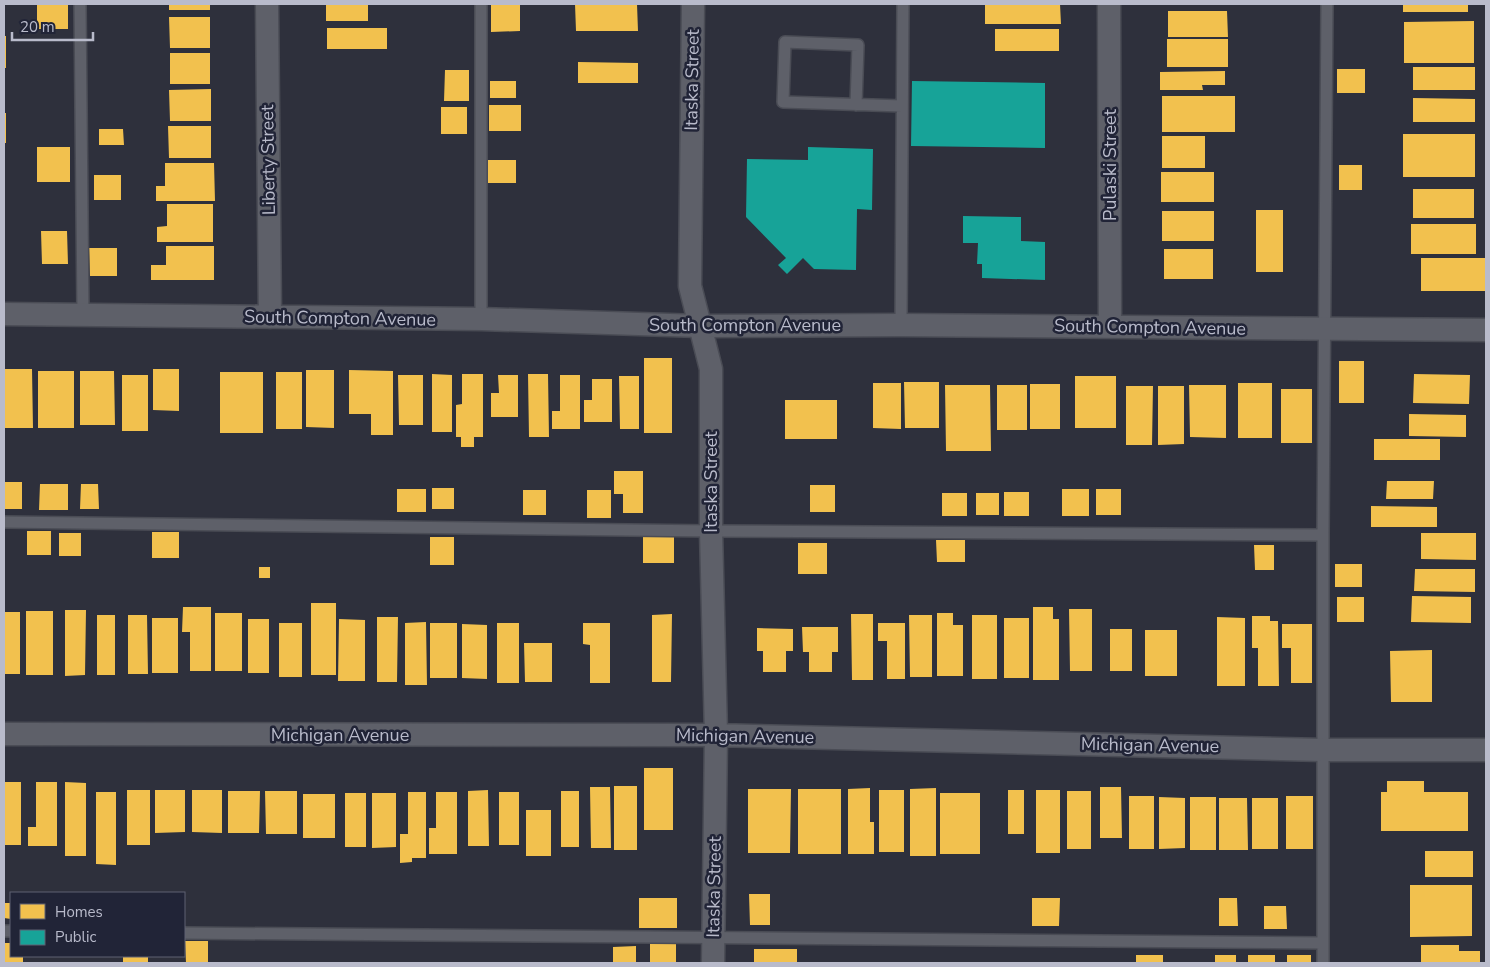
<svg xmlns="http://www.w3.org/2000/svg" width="1490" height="967" viewBox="0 0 1490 967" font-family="'Nunito Sans',sans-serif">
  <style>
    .homes { fill: #f2c14e }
    .public { fill: #17a398 }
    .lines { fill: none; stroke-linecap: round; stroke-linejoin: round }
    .lane-casing { stroke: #4a4c55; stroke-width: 14 }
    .street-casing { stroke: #4a4c55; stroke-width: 25 }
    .lane { stroke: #5e6069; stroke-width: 11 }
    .street { stroke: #5e6069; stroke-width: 22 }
    .labels { text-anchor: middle; stroke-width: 5; stroke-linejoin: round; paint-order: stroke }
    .street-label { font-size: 18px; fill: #b9bbcb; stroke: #212437 }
  </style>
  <rect width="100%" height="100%" fill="#2e303c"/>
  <path class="homes" d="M37,4H68V29H37Z
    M169,4H210V10H169Z
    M326,4H368V21H326Z
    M575,4H637L638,31H576Z
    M985,4H1060L1061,24H985Z
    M1403,4H1468V12H1403Z
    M491,5H520V31L491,32Z
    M1168,11H1227L1228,37H1168Z
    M169,17H210V48H170Z
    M1474,21V63H1404V22Z
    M327,28H387V49H327Z
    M995,29H1059V51H995Z
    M4,36H6V68H4Z
    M1167,39H1228V67H1167Z
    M170,53H210V84H170Z
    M578,62L638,63V83H578Z
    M1413,67H1475V90H1413Z
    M1337,69H1365V93H1337Z
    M445,70H469V101H444Z
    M1225,71V85H1202L1203,90H1160V72Z
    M490,81H516V98H490Z
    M211,89V121H170L169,90Z
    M1162,96H1235V132H1162Z
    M1413,98L1475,99V122H1413Z
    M489,105H521V131H489Z
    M441,107H467V134H441Z
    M4,113H6V143H4Z
    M168,126H211V158H169Z
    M99,129H123L124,145H99Z
    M1403,134H1475V177H1403Z
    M1162,136H1205V168H1162Z
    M37,147H70V182H37Z
    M488,160H516V183H488Z
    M165,163H214L215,201H156V186H165Z
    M1339,165H1362V190H1339Z
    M1161,172H1214V202H1161Z
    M94,175H121V200H94Z
    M1413,189H1474V218H1413Z
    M167,204H213V242H157V227L167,226Z
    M1256,210H1283V272H1256Z
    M1162,211H1214V241H1162Z
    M1411,224H1476V254H1411Z
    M41,231H67L68,264H42Z
    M166,246H214V280H151V265H166Z
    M89,248H117V276H90Z
    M1164,249H1213V279H1164Z
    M1421,258H1486V291H1421Z
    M644,358H672V433H644Z
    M1339,361H1364V403H1339Z
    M4,369H32L33,428H4Z
    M153,369H179V411L153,410Z
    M306,370H334V428L306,427Z
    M349,370L393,371V435H371V414H349Z
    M38,371H74V428H38Z
    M80,371H114L115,425H80Z
    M220,372H263V433H220Z
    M276,372H302V429H276Z
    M432,374L452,375V432H432Z
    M462,374H483V437H474V447H461V437H456V405L462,404Z
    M528,374H548L549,437H529Z
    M1414,374L1470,375L1469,404L1413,403Z
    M122,375H148V431H122Z
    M398,375H423V425H399Z
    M498,375H518V417H491V393H499Z
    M560,375H580V429H552V411H560Z
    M619,376H639V429H620Z
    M1075,376H1116V428H1075Z
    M592,379H612V422H584V400H592Z
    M904,382H939V428H905Z
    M873,383H901V429L873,428Z
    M1238,383H1272V438H1238Z
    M1030,384H1060V429H1030Z
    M945,385H990L991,451H946Z
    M997,385H1027V430H997Z
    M1189,385H1226V438L1190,437Z
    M1126,386H1153L1152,445H1126Z
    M1158,386H1184V444L1158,445Z
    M1281,389H1312V443H1281Z
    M785,400H837V439H785Z
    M1409,414L1466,415V437L1409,436Z
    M1374,439H1440V460H1374Z
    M614,471H643V513H623V494H614Z
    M1387,481H1434L1433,499H1386Z
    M4,482H22V509H4Z
    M40,484H68V510H39Z
    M81,484H98L99,509H80Z
    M810,485H835V512H810Z
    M432,488H454V509H432Z
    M397,489H426V512H397Z
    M1062,489H1089V516H1062Z
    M1096,489H1121V515H1096Z
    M523,490H546V515H523Z
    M587,490H611V518H587Z
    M1004,492H1029V516H1004Z
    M942,493H967V516H942Z
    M976,493H999V515H976Z
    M1371,506L1437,507V527H1371Z
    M27,531H51V555H27Z
    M152,532H179V558H152Z
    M59,533H81V556H59Z
    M1421,533H1476V560L1421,559Z
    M643,534H674V563H643Z
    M430,537H454V565H430Z
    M936,540H965V562H937Z
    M798,543H827V574H798Z
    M1254,545H1274V570H1255Z
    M1335,564H1362V587H1335Z
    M259,567H270V578H259Z
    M1415,569H1475V592L1414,591Z
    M1412,596L1471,597V623L1411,622Z
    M1337,597H1364V622H1337Z
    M311,603H336V675H311Z
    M183,607H211V671H190V632H182Z
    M1033,607H1053V619H1059V680H1033Z
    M1069,609H1092V671H1070Z
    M65,610H86L85,675L65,676Z
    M26,611H53V675H26Z
    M4,612H20V674H4Z
    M215,613H242V671H215Z
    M937,613H953V625H963V676H937Z
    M672,614L671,682H652V615Z
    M851,614H873V680H852Z
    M97,615H115V675H97Z
    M128,615H147L148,674H128Z
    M909,615H932V677H910Z
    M972,615H997V679H972Z
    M1252,616H1270V621H1278L1279,686H1258V648H1252Z
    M377,617H398L397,682H377Z
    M1217,617L1245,618V686H1217Z
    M152,618H178V673H152Z
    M1004,618H1029V678H1004Z
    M248,619H269V673H248Z
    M339,619L365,620V681H338Z
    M426,622L427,685H405V623Z
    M279,623H302V677H279Z
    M430,623H457V678H430Z
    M497,623H519V683H497Z
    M583,623H610V683H590V645L583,644Z
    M878,623H905V679H887V641H878Z
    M462,624L487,625V679L462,678Z
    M1282,624H1312V683H1291V648H1282Z
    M802,627H838V652H832V672H809V652H803Z
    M757,628L793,629V651H786V672H763V651H757Z
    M1110,629H1132V671H1110Z
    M1145,630H1177V676H1145Z
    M524,643H552V682H525Z
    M1432,650V702H1391L1390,651Z
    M644,768H673V830H644Z
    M1387,781H1424V792H1468V831H1381V792H1387Z
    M4,782H21V845H4Z
    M36,782H57V846H28V827H36Z
    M65,782L86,783V856H65Z
    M614,786H637V850H614Z
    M590,787H610L611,848H591Z
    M1100,787H1121L1122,838H1100Z
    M870,788V822H874V854H848V789Z
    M936,788V856H910V789Z
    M748,789H791L790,853H748Z
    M798,789H841V854H798Z
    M127,790H150V845H127Z
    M155,790H185V832L155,833Z
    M192,790H222V833L192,832Z
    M488,790L489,846H468V791Z
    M879,790H904V852H879Z
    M1008,790H1024V834H1008Z
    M1036,790H1060V853H1036Z
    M228,791H260L259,833H228Z
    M265,791H297V834H266Z
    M561,791H579V847H561Z
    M1067,791H1091V849H1067Z
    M96,792H116V865L96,864Z
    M408,792H426V858H412V862L400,863V834H408Z
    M436,792H457V854H429V828H436Z
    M499,792H519V845H499Z
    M345,793H366V847H345Z
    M372,793H396V847L372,848Z
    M940,793H980V854H940Z
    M303,794H335V838H303Z
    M1129,796H1154V849H1129Z
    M1286,796H1313V849H1286Z
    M1159,797L1185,798V848L1159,849Z
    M1190,797H1216V850H1190Z
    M1219,798H1247L1248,850H1219Z
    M1252,798H1278V849H1252Z
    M526,810H551V856H526Z
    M1425,851H1473V877H1425Z
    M1410,885H1472V936L1410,937Z
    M749,894H770V925H750Z
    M639,898H677V928H639Z
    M1032,898H1060L1059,926H1032Z
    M1219,898H1237L1238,926H1219Z
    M4,903H11V919L4,918Z
    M1264,906H1286L1287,929H1264Z
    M185,941H208V963H186Z
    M4,943H11V956H23V963H4Z
    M650,944H676V963H650Z
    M1421,945H1459V951H1480V963H1421Z
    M636,946V963H613V947Z
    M754,949H797V963H754Z
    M1136,955H1163V963H1136Z
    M1215,955H1236V963H1215Z
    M1248,955H1275V963H1248Z
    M1287,955H1311V963H1287Z
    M123,956H148V963H123Z"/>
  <path class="public" d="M912,81L1045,83V148L911,146Z
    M808,147L873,149L872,210L857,209L856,270L814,269L803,258L787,274L778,265L786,258L746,217L747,159L808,160Z
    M963,216L1021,217V241L1045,242V280L982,278V264H977L978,243H963Z"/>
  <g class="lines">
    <g class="lane-casing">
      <path id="lane" d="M80,4L83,314
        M481,4V319
        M856,105L858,45L785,42L783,102L902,106
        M901,325L903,4
        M4,522L711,531L1323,535
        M4,931H11
        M184,933L1323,943
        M1323,963V535L1327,4"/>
    </g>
    <g class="street-casing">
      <path id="street" d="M267,4L270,317
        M693,4L690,286L711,369V531L716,735L713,963
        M1109,4L1110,327
        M4,314L481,319L700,326L901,325L1486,330
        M4,734L716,735L1323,750H1486"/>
    </g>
    <use href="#lane" class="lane"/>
    <use href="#street" class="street"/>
  </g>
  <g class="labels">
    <g class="street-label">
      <text transform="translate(692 80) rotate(-89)" y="6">Itaska Street</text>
      <text transform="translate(268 160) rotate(-91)" y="6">Liberty Street</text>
      <text transform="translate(1110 165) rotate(-90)" y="6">Pulaski Street</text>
      <text transform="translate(340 318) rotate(1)" y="6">South Compton Avenue</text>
      <text x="745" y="331">South Compton Avenue</text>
      <text transform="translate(1150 327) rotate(1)" y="6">South Compton Avenue</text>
      <text transform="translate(711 482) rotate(-90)" y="6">Itaska Street</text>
      <text x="340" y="741">Michigan Avenue</text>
      <text transform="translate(745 736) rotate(1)" y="6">Michigan Avenue</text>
      <text transform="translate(1150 745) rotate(1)" y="6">Michigan Avenue</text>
      <text transform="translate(714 887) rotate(-89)" y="6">Itaska Street</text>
    </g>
  </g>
  <rect width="1490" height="967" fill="none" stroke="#b9bbcb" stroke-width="10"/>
  <rect x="10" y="892" width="175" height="65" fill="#212437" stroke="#5e6072"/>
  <rect x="20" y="904" width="25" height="15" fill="#f2c14e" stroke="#5e6072"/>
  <text x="55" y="917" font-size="15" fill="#b9bbcb">Homes</text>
  <rect x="20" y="930" width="25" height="15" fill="#17a398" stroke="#5e6072"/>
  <text x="55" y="942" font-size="15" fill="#b9bbcb">Public</text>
  <path d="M12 32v8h81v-8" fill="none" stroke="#b9bbcb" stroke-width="2.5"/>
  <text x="20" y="32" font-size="15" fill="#b9bbcb" stroke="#212437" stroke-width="4" paint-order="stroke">20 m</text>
</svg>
